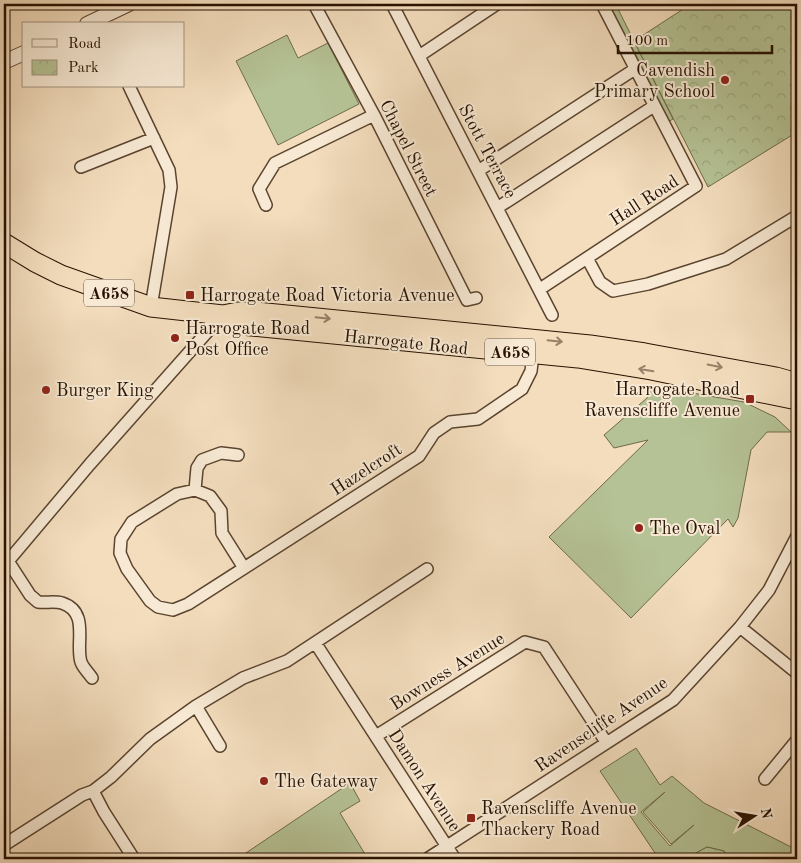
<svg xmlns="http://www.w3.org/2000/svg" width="801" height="863" viewBox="0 0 801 863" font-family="'Old Standard TT',serif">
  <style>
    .grass { fill: #b5c295; stroke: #6e6a4a; fill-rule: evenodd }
    .park { fill: url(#park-crowns); stroke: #6e6a4a }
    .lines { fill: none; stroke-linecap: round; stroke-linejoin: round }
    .minor-casing { stroke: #5a442f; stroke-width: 14 }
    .tertiary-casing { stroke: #5a442f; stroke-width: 16 }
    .trunk-casing { stroke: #271100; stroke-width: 21 }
    .minor { stroke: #f7e9d4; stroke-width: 11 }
    .tertiary { stroke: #f7e9d4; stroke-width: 14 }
    .trunk { stroke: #f3ddbd; stroke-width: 19 }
    .oneway { stroke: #978168 }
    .poi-dot { fill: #8f2418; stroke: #f7e9d4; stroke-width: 2 }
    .labels { text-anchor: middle; stroke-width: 4; stroke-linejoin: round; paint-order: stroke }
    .shield { fill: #f7e9d4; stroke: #655240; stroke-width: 1 }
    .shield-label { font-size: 16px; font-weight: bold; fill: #271100 }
    .poi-label { font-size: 18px; fill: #271100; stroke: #f7e9d4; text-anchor: start }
    .street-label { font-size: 18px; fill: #271100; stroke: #f7e9d4 }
  </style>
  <defs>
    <pattern id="park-crowns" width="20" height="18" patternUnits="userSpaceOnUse" patternTransform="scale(1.25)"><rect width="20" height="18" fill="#b5c295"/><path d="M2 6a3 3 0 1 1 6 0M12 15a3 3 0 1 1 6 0" fill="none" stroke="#9ca67f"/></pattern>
  </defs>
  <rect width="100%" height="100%" fill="#f3ddbd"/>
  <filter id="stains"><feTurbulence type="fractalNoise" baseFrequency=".004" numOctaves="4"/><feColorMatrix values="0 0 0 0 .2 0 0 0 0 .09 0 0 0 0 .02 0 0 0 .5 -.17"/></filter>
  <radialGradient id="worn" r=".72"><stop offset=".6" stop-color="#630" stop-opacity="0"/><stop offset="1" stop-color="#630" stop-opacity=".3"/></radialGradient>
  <path class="grass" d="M617,7L673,119L668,122L611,10Z
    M287,35L298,58L328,43L359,104L278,145L236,61Z
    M652,386L744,402L775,417L791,432H767L751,450L738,518L733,527L728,519L631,618L549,537L648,440L614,448L604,435L647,398Z
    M636,748L660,785L672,776L704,803L797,850V859H728L724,851L707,847L685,859H659L600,771ZM665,792L643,812L671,844L694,825L670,846L641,812Z
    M350,783L360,801L340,813L368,859H237Z"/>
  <path class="park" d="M691,4H797V132L708,187L634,41Z
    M707,847L724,851L728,859H685Z"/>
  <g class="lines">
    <g class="minor-casing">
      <path id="minor" d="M314,4L374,115L467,300L476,298
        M392,4L552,315
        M419,56L497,4
        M129,86L169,170L171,187L151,307
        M81,167L154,138
        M478,171L635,69
        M266,205L259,189L275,163L374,115
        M497,208L654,106
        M587,258L600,282L613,291L648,284L726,259L797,216
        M540,289L696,186L602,4
        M195,490L197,468L202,460L221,453L238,455
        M8,561L30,595L38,602C45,603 55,601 62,603C90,612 75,644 81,662C83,668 89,673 92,678
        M4,566L90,464L208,331L214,314
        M244,568L222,533L221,511L210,496L195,490L177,494L132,522L121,539L120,553L127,569L150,601L158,607L173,610L188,604L419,456L434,433L450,422L478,419L522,389L531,371L533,354
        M740,627L797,673
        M316,644L455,859
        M196,706L220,746
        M376,736L525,642L544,647L606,742
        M765,779L797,740
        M4,845L82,795L93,791
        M134,859L104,812L93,791L111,777L150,739L196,706L243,678L287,661L427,569
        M427,859L673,700L740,627L769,590L797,536"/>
    </g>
    <g class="tertiary-casing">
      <path id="tertiary" d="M87,24L129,4
        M4,62L24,53"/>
    </g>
    <g class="trunk-casing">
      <path id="trunk" d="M4,243L35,262L61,275L151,307L223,315L238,312H256L590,345L645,353L776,377L797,383
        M223,315L241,325L578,358L651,370L797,400"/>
    </g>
    <use href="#minor" class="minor"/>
    <use href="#tertiary" class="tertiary"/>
    <use href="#trunk" class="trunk"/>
  </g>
  <defs><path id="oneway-shaft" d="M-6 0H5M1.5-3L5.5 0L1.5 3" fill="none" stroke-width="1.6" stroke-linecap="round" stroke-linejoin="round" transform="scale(1.25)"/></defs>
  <g class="oneway">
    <use href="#oneway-shaft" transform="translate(323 318) rotate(6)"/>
    <use href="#oneway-shaft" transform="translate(555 341) rotate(6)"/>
    <use href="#oneway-shaft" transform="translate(715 366) rotate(11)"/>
    <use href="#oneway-shaft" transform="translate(646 370) rotate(-170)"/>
  </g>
  <g class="poi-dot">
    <circle cx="725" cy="80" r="5"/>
    <rect x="185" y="290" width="10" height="10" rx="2.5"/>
    <circle cx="175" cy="338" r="5"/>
    <circle cx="46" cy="390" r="5"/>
    <rect x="745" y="394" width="10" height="10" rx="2.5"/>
    <circle cx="639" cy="528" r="5"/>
    <circle cx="264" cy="781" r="5"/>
    <rect x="466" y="813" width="10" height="10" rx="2.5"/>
  </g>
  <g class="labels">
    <g class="shield">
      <rect x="84" y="279.5" width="50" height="27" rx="4"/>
      <rect x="485" y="338.5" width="50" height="27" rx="4"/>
    </g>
    <g class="shield-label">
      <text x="109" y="299">A658</text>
      <text x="510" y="358">A658</text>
    </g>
    <g class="poi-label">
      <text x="715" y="76" text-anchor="end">Cavendish<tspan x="715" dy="21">Primary School</tspan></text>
      <text x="200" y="301">Harrogate Road Victoria Avenue</text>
      <text x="185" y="334">Harrogate Road<tspan x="185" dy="21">Post Office</tspan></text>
      <text x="740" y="395" text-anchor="end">Harrogate Road<tspan x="740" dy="21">Ravenscliffe Avenue</tspan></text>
      <text x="56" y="396">Burger King</text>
      <text x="649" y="534">The Oval</text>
      <text x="274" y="787">The Gateway</text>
      <text x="481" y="814">Ravenscliffe Avenue<tspan x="481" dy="21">Thackery Road</tspan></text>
    </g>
    <g class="street-label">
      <text transform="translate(409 148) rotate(63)" y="6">Chapel Street</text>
      <text transform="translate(488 151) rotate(62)" y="6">Stott Terrace</text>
      <text transform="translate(644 200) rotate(-33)" y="6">Hall Road</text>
      <text transform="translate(406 342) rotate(6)" y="6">Harrogate Road</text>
      <text transform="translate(366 469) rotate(-33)" y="6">Hazelcroft</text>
      <text transform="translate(447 671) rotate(-32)" y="6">Bowness Avenue</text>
      <text transform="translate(601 724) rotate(-34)" y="6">Ravenscliffe Avenue</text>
      <text transform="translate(425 780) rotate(57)" y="6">Damon Avenue</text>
    </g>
  </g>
  <rect width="801" height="863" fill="none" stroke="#f3ddbd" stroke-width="20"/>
  <rect x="5" y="5" width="791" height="853" fill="none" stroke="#271100" stroke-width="2.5"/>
  <rect x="10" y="10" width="781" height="843" fill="none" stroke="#271100"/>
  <rect x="22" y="22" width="162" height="65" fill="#f7e9d4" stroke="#a4937f"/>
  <rect x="32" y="39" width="25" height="8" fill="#f7e9d4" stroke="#a4937f"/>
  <text x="68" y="48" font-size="15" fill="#271100">Road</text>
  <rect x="32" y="60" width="25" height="15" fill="url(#park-crowns)" stroke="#a4937f"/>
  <text x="68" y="72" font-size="15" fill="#271100">Park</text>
  <g transform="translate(754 816) rotate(78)" stroke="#f7e9d4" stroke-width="4" paint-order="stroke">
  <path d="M0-4L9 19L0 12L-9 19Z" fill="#271100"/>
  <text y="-8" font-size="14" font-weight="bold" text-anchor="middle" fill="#271100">N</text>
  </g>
  <path d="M618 45v8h154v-8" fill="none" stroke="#271100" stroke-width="2.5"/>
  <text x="626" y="45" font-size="15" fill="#271100" stroke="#f7e9d4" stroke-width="4" paint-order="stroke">100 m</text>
  <rect width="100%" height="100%" filter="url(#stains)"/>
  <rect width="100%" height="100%" fill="url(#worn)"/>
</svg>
